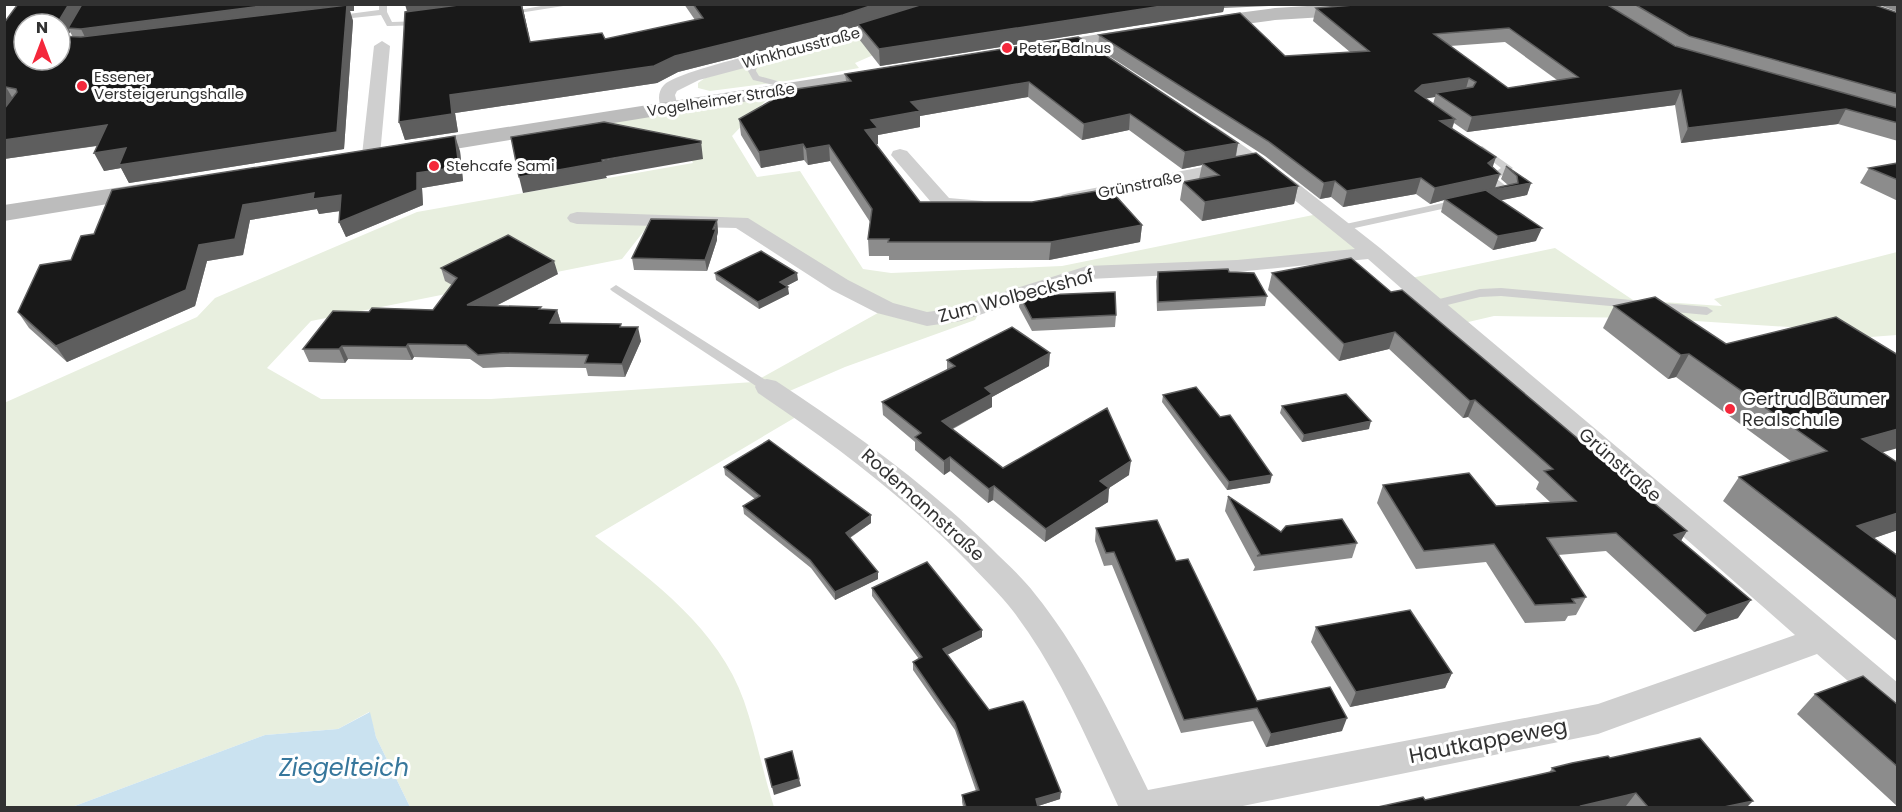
<svg xmlns="http://www.w3.org/2000/svg" width="1902" height="812" viewBox="0 0 1902 812" font-family="Poppins,sans-serif">
  <style>
    .green { fill: #e8efdf }
    .water { fill: #cae2f0 }
    .lines { fill: none; stroke-linecap: round; stroke-linejoin: round }
    .lane { fill: #cfcfcf; fill-rule: evenodd }
    .street { fill: #cfcfcf; fill-rule: evenodd }
    .secondary { fill: #bcbcbc; fill-rule: evenodd }
    .wall { fill: #8c8c8c; fill-rule: evenodd }
    .shaded-wall { fill: #5e5e5e }
    .building { fill: #191919; stroke: #5e5e5e; stroke-width: 1.5; fill-rule: evenodd }
    .poi-dot { fill: #f4283b; stroke: #fff; stroke-width: 2 }
    .labels { text-anchor: middle; stroke-width: 6; stroke-linejoin: round; paint-order: stroke }
    .far-street-label { font-size: 15px; fill: #323232; stroke: #fff }
    .far-poi-label { font-size: 15px; fill: #323232; stroke: #fff; text-anchor: start }
    .street-label { font-size: 18px; fill: #323232; stroke: #fff }
    .poi-label { font-size: 18px; fill: #323232; stroke: #fff; text-anchor: start }
    .near-street-label { font-size: 21px; fill: #323232; stroke: #fff }
    .near-water-label { font-size: 24px; font-style: italic; fill: #37779c; stroke: #fff }
  </style>
  <rect width="100%" height="100%" fill="#fff"/>
  <path class="green" d="M905,20L894,46L855,63L859,68L786,81L710,91L698,88V83L705,78Z
    M774,92L732,136L757,177L800,171L863,269L891,273L1062,266L1318,214L1364,250L1341,255L1086,271L981,309L975,320L845,367L785,393L761,378L885,309L742,222H651L622,259L311,321L267,368L321,399H491L754,382L801,414L595,536C653,581 719,629 744,701C756,736 763,773 774,807H410L376,737L369,712L338,729L265,735L72,807H5L4,403L197,317L215,298L417,212L693,163L684,143L583,122Z
    M1555,248L1633,300L1722,306L1714,299L1897,252V335L1870,337L1850,331L1649,318L1494,316L1464,323L1411,278Z"/>
  <path class="water" d="M370,712L376,737L410,807H72L265,735L338,729Z"/>
  <g class="lines">
    <path class="lane" d="M379,4H387V12L392,22L422,21L426,23L422,25L390,26H387L381,15L333,20L329,18L333,16L379,10Z
      M552,4H576L506,15L502,13Z
      M754,58L758,61L756,71L759,76L795,86V90L753,80L748,71L750,61Z
      M1482,146L1513,168L1497,179L1511,190V194L1496,196L1495,194L1499,191L1485,179L1501,168L1479,151L1477,149Z
      M1461,199L1466,202L1465,204L1341,231L1336,228L1341,225Z
      M616,285L772,384L774,387L767,391L762,390L612,291L610,289Z
      M1501,288L1707,307L1713,311L1707,315L1501,296L1480,297L1435,308L1429,304L1431,301L1480,289Z"/>
    <path class="street" d="M936,4H960L958,7L843,42L699,80L677,91L675,95L678,107L675,111H663C658,103 657,92 664,85C680,69 801,44 831,36C866,27 901,15 936,4Z
      M382,41L390,46L380,155L378,159H364L362,155L374,46Z
      M1209,125L1215,126L1301,186L1380,248L1898,683V718L1886,714L1817,654L1598,734L1233,808H1119C1088,741 1058,670 1013,611C1000,594 985,580 970,564C906,498 834,444 758,393L755,387L758,381L767,379L776,381C852,431 926,484 991,548C1006,563 1022,577 1035,594C1082,652 1115,723 1148,790L1598,704L1795,635L1368,259L1237,272L1089,279L961,321L927,326L877,313L832,290L736,228L577,224L570,222L567,218L570,214L577,212L748,218L848,280L893,303L927,312L950,309L1087,266L1237,260L1355,249L1287,194L1203,134L1200,130L1203,126Z
      M900,149L907,151L949,198L983,201L986,205L983,209L976,211L936,208L891,155L893,151Z
      M1233,161L1240,163L1242,167L1240,171L1069,205L1062,203L1059,199L1062,195L1069,193Z"/>
    <path class="secondary" d="M1340,4H1448L1439,10L1275,20L1200,30L1193,28L1190,24L1193,20L1200,18L1275,8Z
      M1144,27L1151,29L1154,33L1151,37L1043,55L1036,53L1033,49L1036,45L1043,43Z
      M889,67L896,69L899,73L896,77L412,156L404,154L400,149L404,144L412,142Z
      M154,182L163,185L167,190L163,195L4,221V205Z"/>
  </g>
  <path class="wall" d="M18,4H354V11H350L353,21L344,149L129,183L121,168L104,171L97,146L4,159V23ZM70,32L73,37L67,36Z
    M405,4H522L530,42L605,39L695,20L684,4H1270L1269,6L1224,8L1223,12L880,66L859,39L858,26L678,72L657,83L455,113L458,132L405,140L399,122L407,12Z
    M1366,4L1678,47L1606,4H1872L1898,13V141L1838,124L1681,143L1675,105L1467,132L1454,123L1452,129L1500,174L1495,188L1508,185L1501,179L1506,166L1531,183L1527,195L1501,200L1536,241L1493,250L1441,212L1444,200L1430,204L1416,194L1343,207L1331,197L1320,199L1265,156L1098,49L1099,35L1285,56L1350,52L1313,21L1316,8ZM1505,42L1557,80L1508,88L1450,46ZM1435,97L1433,104L1425,98Z
    M1876,4H1898V12Z
    M1078,37L1238,143L1236,157L1298,186L1294,204L1202,221L1180,200L1183,182L1199,179L1202,165L1182,169L1129,130L1082,140L1028,97L920,116V127L878,135V144L876,145L920,202H1032L1108,196L1142,225L1140,242L1049,260H889V256H869L868,239L870,222L830,161L808,165L804,160L761,168L741,135L739,119L846,81L845,74Z
    M460,151L463,181L422,188L423,205L346,237L339,222L340,211L319,214L317,209L250,220L243,255L207,261L195,306L67,362L29,328L18,312L71,260L94,234Z
    M1898,163V201L1860,183L1869,168Z
    M717,220L718,232L717,236V240L707,271L634,270L632,258Z
    M1351,258L1681,540L1738,618L1694,632L1606,551L1558,555L1586,597L1576,615L1568,616L1565,621L1525,623L1486,562L1416,569L1377,503L1383,485L1496,506L1550,502L1536,489L1539,482L1468,417L1463,418L1389,349L1339,361L1268,290L1272,273Z
    M441,268L558,274L496,306L542,309L557,310L561,323L622,327L641,341L625,377L588,376L586,368L507,367L483,368L470,359L414,357L412,360L348,359L345,363L309,362L303,349L369,312L433,310L452,285L445,281Z
    M1158,272H1229L1267,296L1265,306L1157,311L1156,281Z
    M715,273L798,280L786,286L789,294L759,309L716,280Z
    M1020,296L1116,315L1115,327L1032,331L1019,307Z
    M1614,306L1882,452L1898,463V530L1874,538L1898,556V642L1723,501L1739,477L1792,462L1676,377L1668,379L1603,328Z
    M947,360L1049,366L992,397V407L953,429L1003,468L1129,475L1109,488L1108,502L1045,542L993,500L988,503L950,471L944,475L915,450V442L883,415L882,402L947,370Z
    M1163,395L1270,483L1227,490L1162,402Z
    M1282,406L1369,429L1302,442L1280,413Z
    M724,467L871,523L850,538L878,579L835,600L811,568L744,514L743,506L755,499L725,475Z
    M1228,496L1281,532L1357,543L1352,558L1253,571L1255,567L1225,511Z
    M1096,528L1176,561L1257,701L1342,731L1266,747L1253,721L1181,733L1112,565L1104,566L1095,541Z
    M872,588L982,637L947,655L989,710L1060,799L1038,806V807H963L962,802V795L976,791L955,730L913,670V662L919,659L872,596Z
    M1316,627L1452,673L1445,688L1350,707L1311,642Z
    M1815,694L1898,705V807L1797,714Z
    M1610,758L1747,807H1627L1626,806L1425,800L1549,773L1552,768Z"/>
  <path class="shaded-wall" d="M69,4H87L68,28L70,32L64,42L60,40V24H57Z
    M277,4H354V11H350L353,21L344,149L129,183L121,168L104,171L94,153L126,148L89,45L81,29Z
    M405,4H522L534,59L410,19Z
    M876,4H927L858,24V26L844,30L678,72L657,83L455,113L458,132L405,140L399,122L450,95L675,56Z
    M1175,4H1225L1223,12L880,66L879,49Z
    M1469,78L1465,92L1436,93L1435,97L1418,100L1415,91L1422,85Z
    M1029,82L1028,97L920,116V127L878,135V144L866,146L865,130L871,120L911,102Z
    M6,87L16,104L4,120V89Z
    M1681,90L1675,105L1467,132L1472,117Z
    M1846,109L1838,124L1681,143L1688,128Z
    M1130,114L1129,130L1082,140L1084,124Z
    M1455,119L1450,134L1440,121Z
    M107,125L116,143L4,159V140Z
    M455,136L460,151L463,181L422,188L423,205L346,237L339,222L417,173Z
    M701,141L703,159L606,176L607,178L523,193L519,177Z
    M1238,143L1235,159L1202,163V165L1182,169L1185,152Z
    M803,144L804,160L761,168L759,152Z
    M829,145L830,161L808,165L806,149Z
    M1496,157L1491,172L1500,174L1494,190L1531,183L1527,195L1483,204L1445,199L1444,200L1430,204L1435,188L1488,163Z
    M1421,178L1416,194L1343,207L1347,191Z
    M1335,181L1331,197L1320,199L1324,183Z
    M1298,186L1294,204L1202,221L1205,202Z
    M314,193L341,195L347,210L319,214L317,209L250,220L243,255L207,261L195,306L67,362L56,346L199,245L243,205Z
    M717,220L718,232L717,236V240L707,271L705,260Z
    M1142,225L1140,242L1049,260L1051,242Z
    M1542,228L1536,241L1493,250L1498,236Z
    M554,261L558,274L472,318L467,305Z
    M797,273L798,280L781,289L780,282Z
    M788,287L789,294L759,309L758,302Z
    M557,310L561,323H550Z
    M638,327L641,341L625,377L622,364Z
    M1395,332L1389,349L1339,361L1344,344Z
    M408,344L414,357L412,360L406,347Z
    M342,346L348,359L345,363L339,349Z
    M1050,353L1049,366L992,397V407L942,434V421L985,388Z
    M1689,354L1676,377L1668,379L1681,355Z
    M1475,400L1468,417L1463,418L1470,401Z
    M1371,421L1369,429L1302,442L1304,435Z
    M1898,429V448L1845,463L1862,439Z
    M950,457V471L944,475V461Z
    M1131,461L1129,475L1098,495L1100,481Z
    M1272,475L1270,483L1227,490L1229,482Z
    M994,486L993,500L988,503L989,489Z
    M1109,488L1108,502L1045,542L1046,529Z
    M1898,513V530L1838,550L1857,526Z
    M871,515V523L846,540V533Z
    M1687,531L1676,549L1674,535Z
    M878,572V579L835,600V592Z
    M1751,600L1738,618L1694,632L1707,615Z
    M982,630V637L943,657V649Z
    M1452,673L1445,688L1350,707L1356,692Z
    M1347,718L1342,731L1266,747L1271,734Z
    M799,779L801,786L774,795L772,787Z
    M1061,792L1060,799L1035,807L1036,799Z
    M1636,793L1626,806L1620,807H1580L1581,806Z
    M1753,801L1747,807H1724Z"/>
  <path class="building" d="M18,4H69L57,24H24V60H60V36L81,37L347,5L337,132L119,165L126,148L94,153L107,125L4,140V109L17,92L16,89L6,87L4,89V23Z
    M82,4H277L81,29L68,28Z
    M466,4H521L530,42L602,33L605,39L703,18L693,4H876L843,15L675,56L654,66L450,95L452,114L399,122L405,12Z
    M923,4H1175L879,49L858,24Z
    M1366,4H1606L1675,46L1898,108V123L1846,109L1688,128L1681,90L1472,117L1436,93L1473,87L1476,82L1469,78L1422,85L1415,91L1455,119L1440,121L1496,157L1488,163L1500,174L1435,188L1421,178L1347,191L1335,181L1324,183L1268,141L1099,35L1240,13L1285,56L1369,51L1316,8ZM1509,28L1578,77L1508,88L1434,34Z
    M1634,4H1872L1898,13V94L1689,36Z
    M1078,37L1238,143L1185,152L1130,114L1084,124L1029,82L911,102L920,111L871,120L878,128L865,130L920,202H1032L1102,190L1108,196L1115,195L1142,225L1051,242H888L889,239H868L872,209L829,145L806,149L803,144L759,152L739,119L790,90L851,81L845,74Z
    M604,122L701,141V143L602,160L603,162L519,177L511,137Z
    M455,136L459,167L417,173V190L339,222L341,195L313,199L314,193L243,205L235,239L199,245L186,290L56,346L18,312L40,265L71,260L81,236L94,234L112,190Z
    M1256,153L1298,186L1205,202L1183,182L1219,175L1202,163Z
    M1898,163V180L1869,168Z
    M1506,166L1531,183L1487,191L1542,228L1498,236L1445,199L1518,183L1517,176Z
    M651,219L717,220L713,229H716L705,260L632,258Z
    M508,235L554,261L467,305L541,307L539,309L557,310L550,323L621,324L620,327H638L622,364L585,363L588,355L503,353L478,355L466,345L408,344L406,347L342,346L339,349H303L333,311L369,312L372,308L433,310L457,278L441,268Z
    M761,251L797,273L780,282L788,287L758,302L715,273Z
    M1351,258L1391,292L1402,290L1687,531L1674,535L1751,600L1707,615L1616,533L1547,538L1586,597L1572,599L1575,603L1535,605L1494,544L1424,551L1383,485L1469,473L1496,506L1576,501L1544,471L1553,469L1475,400L1470,401L1395,332L1344,344L1272,273Z
    M1228,269L1229,272L1254,273L1267,296L1158,302V272Z
    M1115,292L1116,315L1032,319L1020,296Z
    M1655,297L1726,344L1836,317L1898,355V429L1862,439L1898,463V513L1857,526L1898,556V600L1739,477L1827,451L1689,354L1681,355L1614,306Z
    M1012,327L1050,353L985,388L992,394L942,421L1003,468L1107,408L1131,461L1100,481L1109,488L1046,529L994,486L989,489L950,457L944,461L915,437L921,433L882,402L955,366L947,360Z
    M1196,387L1220,417L1230,415L1272,475L1229,482L1163,395Z
    M1346,394L1371,421L1304,435L1282,406Z
    M769,440L871,515L846,533L878,572L835,592L810,560L743,506L760,496L724,467Z
    M1228,496L1281,532L1286,526L1342,519L1357,543L1257,556L1260,554Z
    M1157,520L1176,561L1188,559L1257,701L1330,687L1347,718L1271,734L1257,708L1184,720L1114,552L1106,553L1096,528Z
    M927,562L982,630L943,649L989,710L1023,701L1025,704L1061,792L1036,799L1038,807H966L962,795L979,790L955,723L913,662L922,657L872,588Z
    M1410,610L1452,673L1356,692L1316,627Z
    M1863,676L1898,705V767L1815,694Z
    M1700,738L1753,801L1724,807H1648L1636,793L1581,806L1582,807H1378L1423,797L1425,800L1555,771L1552,768L1572,763L1608,756L1610,758Z
    M792,751L799,779L772,787L765,759Z"/>
  <g class="poi-dot">
    <circle cx="1007" cy="48" r="6"/>
    <circle cx="82" cy="86" r="6"/>
    <circle cx="434" cy="166" r="6"/>
    <circle cx="1730" cy="409" r="6"/>
  </g>
  <g class="labels">
    <g class="far-street-label">
      <text transform="translate(801 48) rotate(-15)" y="5">Winkhausstraße</text>
      <text transform="translate(721 100) rotate(-9)" y="5">Vogelheimer Straße</text>
      <text transform="translate(1140 185) rotate(-11)" y="5">Grünstraße</text>
    </g>
    <g class="far-poi-label">
      <text x="1019" y="53">Peter Balnus</text>
      <text x="94" y="82">Essener<tspan x="94" dy="17">Versteigerungshalle</tspan></text>
      <text x="446" y="171">Stehcafe Sami</text>
    </g>
    <g class="street-label">
      <text transform="translate(1016 296) rotate(-15)" y="6">Zum Wolbeckshof</text>
      <text transform="translate(1620 465) rotate(41)" y="6">Grünstraße</text>
      <text transform="translate(923 505) rotate(42)" y="6">Rodemannstraße</text>
    </g>
    <g class="poi-label">
      <text x="1742" y="405">Gertrud Bäumer<tspan x="1742" dy="21">Realschule</tspan></text>
    </g>
    <g class="near-street-label">
      <text transform="translate(1488 741) rotate(-11)" y="7">Hautkappeweg</text>
    </g>
    <g class="near-water-label">
      <text x="344" y="776">Ziegelteich</text>
    </g>
  </g>
  <rect width="1902" height="812" fill="none" stroke="#323232" stroke-width="12"/>
  <g transform="translate(42 42)"><circle r="28" fill="#ffffff" stroke="#adadad" stroke-width="1.5"/>
  <path d="M0-4.5L10 22L0 15L-10 22Z" fill="#f4283b"/>
  <text y="-9" font-size="16" font-weight="bold" text-anchor="middle" fill="#323232">N</text>
  </g>
</svg>
